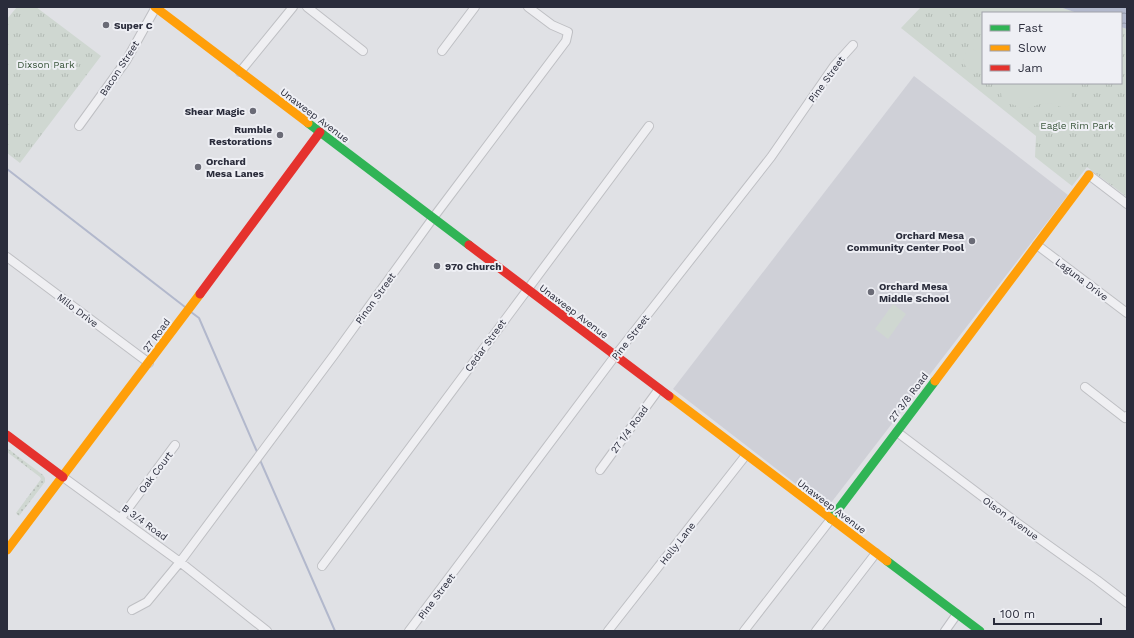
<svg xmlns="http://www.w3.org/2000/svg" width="1134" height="638" font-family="'Work Sans',sans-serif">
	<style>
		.built { fill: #cfd0d7 }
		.grass { fill: url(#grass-dots) }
		.park { fill: url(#park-tufts) }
		.garden { fill: #cfd7d1 }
		.water { fill: url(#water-waves) }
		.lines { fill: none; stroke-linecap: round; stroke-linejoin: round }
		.stream { stroke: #b2b8cc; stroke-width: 2 }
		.street-casing { stroke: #bebfc3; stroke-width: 10 }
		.street { stroke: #efeff2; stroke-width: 8 }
		.fast { stroke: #30b455; stroke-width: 9 }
		.slow { stroke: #ff9f0a; stroke-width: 9 }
		.jam { stroke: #e5322d; stroke-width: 9 }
		.poi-dot { fill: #6a6b76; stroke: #eeeff4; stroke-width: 1.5 }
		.labels { text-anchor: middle; stroke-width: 4; stroke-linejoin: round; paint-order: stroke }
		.poi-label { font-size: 10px; font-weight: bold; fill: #2a2c3b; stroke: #eeeff4; text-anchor: start }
		.park-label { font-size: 10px; fill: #39553a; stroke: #eeeff4 }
		.street-label { font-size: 10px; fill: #2a2c3b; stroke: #eeeff4 }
	</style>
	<defs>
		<pattern id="grass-dots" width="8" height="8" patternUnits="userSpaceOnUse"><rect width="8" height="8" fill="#cfd7d1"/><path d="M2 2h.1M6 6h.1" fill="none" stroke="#b2b9b4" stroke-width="1.8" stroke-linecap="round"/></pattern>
		<pattern id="park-tufts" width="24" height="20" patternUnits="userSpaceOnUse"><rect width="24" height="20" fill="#cfd7d1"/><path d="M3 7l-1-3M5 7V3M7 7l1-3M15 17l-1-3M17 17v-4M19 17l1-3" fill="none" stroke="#b2b9b4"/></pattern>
		<pattern id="water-waves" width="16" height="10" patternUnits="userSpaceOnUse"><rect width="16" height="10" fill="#b2b8cc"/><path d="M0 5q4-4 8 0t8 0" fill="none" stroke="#9196a7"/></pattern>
	</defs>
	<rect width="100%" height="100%" fill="#e0e1e5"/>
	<path class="built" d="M914,76L1068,195L827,508L673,389Z"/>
	<path class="grass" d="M7,448L43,475L45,478V482L19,516L16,513L41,479L40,477L7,452Z"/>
	<path class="park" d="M17,7H36L101,56L20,163L7,153V19Z
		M921,7H1060L1078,13H983V83H1121V27L1127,29V197L1087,167L1072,186L1035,157L1036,136L901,28Z"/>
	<path class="garden" d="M972,49L983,54V75L967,68L963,62L966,51Z
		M995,83H1064C1072,90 1073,94 1071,104C1061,111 1058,104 1047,103C1041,103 1037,105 1032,107C1020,110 1011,104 1002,98L1000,88Z
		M893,304L906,314L888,339L875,329Z"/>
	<path class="water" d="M1060,7H1127V29L1121,27V13H1077Z"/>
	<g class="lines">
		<path class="stream" d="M7,169L185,307
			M191,312L199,318L258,454
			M260,460L335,631"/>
		<defs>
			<path id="street" d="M307,7L363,51
				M442,51L475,7
				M240,72L293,7
				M79,126L126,61L156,7
				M1089,175L1127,204
				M1037,245L1127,313
				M7,257L149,363
				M1085,387L1125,418L1127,416
				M897,432L1016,522L1097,580L1127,603
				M600,470L659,389
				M63,477L180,562L267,631
				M121,518L175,445
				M322,566L649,126
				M132,610L147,602L180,562L334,355L433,218L566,41L568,32L552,25L528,7
				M409,631L615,356L771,157L834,66L853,45
				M608,631L746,455
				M744,631L831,519
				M816,631L876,553
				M945,631L957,614"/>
		</defs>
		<use href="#street" class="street-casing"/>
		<use href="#street" class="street"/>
		<path class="fast" d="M308,123L469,245
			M831,519L935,381
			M887,561L980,631"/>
		<path class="slow" d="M155,7L308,123
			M935,381L1089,175
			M669,396L887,561
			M7,550L200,294"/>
		<path class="jam" d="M469,245L669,396
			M200,294L320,132
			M7,435L63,477"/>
	</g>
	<g class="poi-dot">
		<circle cx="106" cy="25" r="4"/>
		<circle cx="253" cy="111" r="4"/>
		<circle cx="280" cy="135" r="4"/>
		<circle cx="198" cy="167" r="4"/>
		<circle cx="972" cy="241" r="4"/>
		<circle cx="437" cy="266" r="4"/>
		<circle cx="871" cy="292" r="4"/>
	</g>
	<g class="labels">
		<g class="poi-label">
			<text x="114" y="29">Super C</text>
			<text x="245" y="115" text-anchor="end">Shear Magic</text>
			<text x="272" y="133" text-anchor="end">Rumble<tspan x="272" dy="12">Restorations</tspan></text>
			<text x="206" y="165">Orchard<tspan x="206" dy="12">Mesa Lanes</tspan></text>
			<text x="964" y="239" text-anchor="end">Orchard Mesa<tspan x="964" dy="12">Community Center Pool</tspan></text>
			<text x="445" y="270">970 Church</text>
			<text x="879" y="290">Orchard Mesa<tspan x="879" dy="12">Middle School</tspan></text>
		</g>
		<g class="park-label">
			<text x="46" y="68">Dixson Park</text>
			<text x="1077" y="129">Eagle Rim Park</text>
		</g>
		<g class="street-label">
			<text transform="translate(119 68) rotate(-57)" y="4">Bacon Street</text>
			<text transform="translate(826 79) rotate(-54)" y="4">Pine Street</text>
			<text transform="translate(315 115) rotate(37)" y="4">Unaweep Avenue</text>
			<text transform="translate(1082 279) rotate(37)" y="4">Laguna Drive</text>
			<text transform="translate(375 298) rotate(-54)" y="4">Pinon Street</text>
			<text transform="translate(78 310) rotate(37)" y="4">Milo Drive</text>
			<text transform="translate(574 311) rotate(37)" y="4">Unaweep Avenue</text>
			<text transform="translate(156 335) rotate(-54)" y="4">27 Road</text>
			<text transform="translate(630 337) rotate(-52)" y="4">Pine Street</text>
			<text transform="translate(485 345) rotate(-54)" y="4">Cedar Street</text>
			<text transform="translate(908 397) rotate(-53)" y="4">27 3/8 Road</text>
			<text transform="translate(629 429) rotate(-54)" y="4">27 1/4 Road</text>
			<text transform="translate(155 472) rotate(-53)" y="4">Oak Court</text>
			<text transform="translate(832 506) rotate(37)" y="4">Unaweep Avenue</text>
			<text transform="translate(1011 518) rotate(36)" y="4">Olson Avenue</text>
			<text transform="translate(145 522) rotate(36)" y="4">B 3/4 Road</text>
			<text transform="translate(677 543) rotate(-52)" y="4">Holly Lane</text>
			<text transform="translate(436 596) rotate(-53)" y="4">Pine Street</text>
		</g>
	</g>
	<rect width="1134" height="638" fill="none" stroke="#2a2c3b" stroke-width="16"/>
	<rect x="982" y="12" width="140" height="72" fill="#eeeff4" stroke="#a0a1aa"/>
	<rect x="990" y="25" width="20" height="6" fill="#30b455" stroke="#a0a1aa"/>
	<text x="1018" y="32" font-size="12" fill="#2a2c3b">Fast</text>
	<rect x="990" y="45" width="20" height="6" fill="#ff9f0a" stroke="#a0a1aa"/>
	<text x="1018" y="52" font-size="12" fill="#2a2c3b">Slow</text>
	<rect x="990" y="65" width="20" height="6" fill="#e5322d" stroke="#a0a1aa"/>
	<text x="1018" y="72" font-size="12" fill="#2a2c3b">Jam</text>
	<path d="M994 618v6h107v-6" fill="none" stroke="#2a2c3b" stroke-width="2"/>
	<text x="1000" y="618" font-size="12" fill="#2a2c3b" stroke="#eeeff4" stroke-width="3" paint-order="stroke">100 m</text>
</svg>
